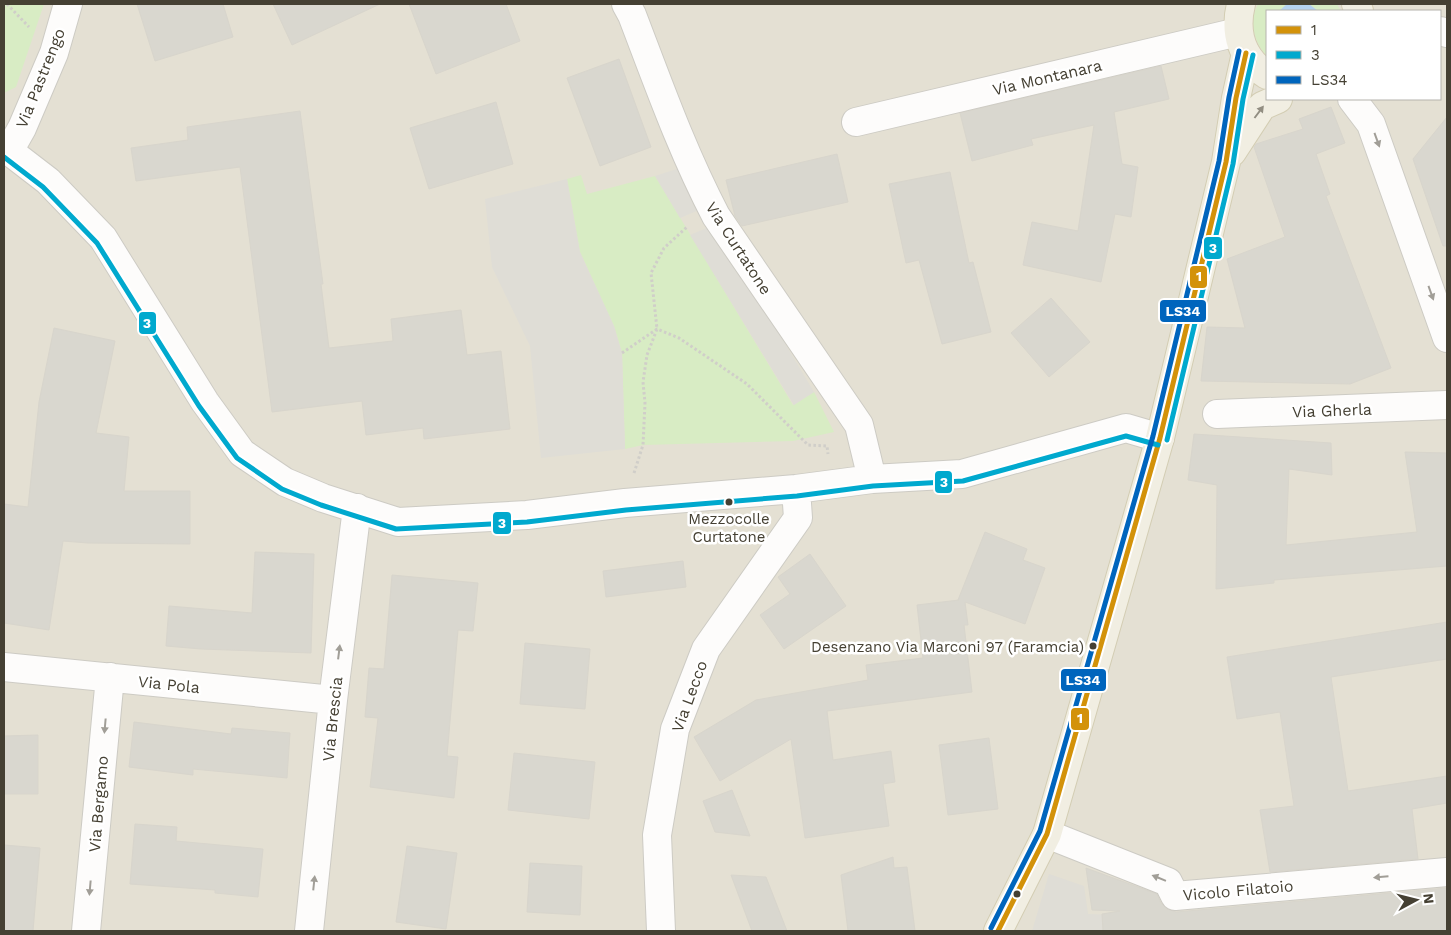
<svg xmlns="http://www.w3.org/2000/svg" width="1451" height="935" font-family="'Work Sans',sans-serif">
	<style>
		.residential { fill: #e4e0d3; fill-rule: evenodd }
		.green { fill: #d8ecc4 }
		.parking { fill: #dfddd6 }
		.water { fill: #b4d1f0 }
		.building { fill: #d9d7cf; stroke: #d8d5cc }
		.lines { fill: none; stroke-linecap: round; stroke-linejoin: round }
		.minor-casing { stroke: #cdcbc4; stroke-width: 30 }
		.major-casing { stroke: #d3cdb3; stroke-width: 30 }
		.path { stroke: #d0cec9; stroke-width: 3; stroke-dasharray: 2.5 2.5; stroke-linecap: butt }
		.minor { stroke: #fdfcfb; stroke-width: 28 }
		.major { stroke: #f1eee2; stroke-width: 28 }
		.bus-1-casing { stroke: #fff; stroke-width: 9 }
		.bus-2-casing { stroke: #fff; stroke-width: 9 }
		.bus-3-casing { stroke: #fff; stroke-width: 9 }
		.bus-1 { stroke: #d3920a; stroke-width: 5 }
		.bus-2 { stroke: #00a9ce; stroke-width: 5 }
		.bus-3 { stroke: #0065bd; stroke-width: 5 }
		.oneway { fill: #928e82 }
		.oneway2 { fill: #a19e97 }
		.bus-dot { fill: #454033; stroke: #fff; stroke-width: 2 }
		.labels { text-anchor: middle; stroke-width: 5; stroke-linejoin: round; paint-order: stroke }
		.bus-label { font-size: 15px; fill: #454033; stroke: #fff }
		.street-label { font-size: 16px; fill: #454033; stroke: #fff }
		.line-badge { stroke: #fff; stroke-width: 2 }
		.badge-label { font-size: 14px; text-anchor: middle; font-weight: bold; fill: #fff }
	</style>
	<rect width="100%" height="100%" fill="#f0eee6"/>
	<path class="residential" d="M4,4H1447V931H4ZM1267,11H1440V99H1267Z"/>
	<path class="green" d="M4,4H44L16,87L4,93Z
		M1258,4H1287L1279,11H1267V57C1254,42 1248,22 1258,4Z
		M1309,4H1337L1341,11H1318Z
		M581,175L587,194L655,176L793,405L814,392L834,432L793,441L643,445L625,449L622,353L614,326L580,252L567,179Z"/>
	<path class="parking" d="M683,167L706,207L680,218L655,176Z
		M567,179L580,252L614,326L622,353L625,449L541,458L530,346L492,267L485,199Z
		M714,225L814,392L794,405L690,235Z
		M1049,874L1084,886L1088,914L1116,915L1119,931H1032Z"/>
	<path class="water" d="M1287,4H1309L1318,11H1279Z"/>
	<path class="building" d="M137,4H223L233,37L155,61Z
		M273,4H380L292,45Z
		M409,4H506L520,41L436,74Z
		M619,59L651,147L600,166L567,78Z
		M1161,66L1169,99L1114,112L1122,164L1138,167L1131,217L1115,214L1101,282L1023,265L1032,222L1078,231L1094,125L1031,139L1033,145L972,161L960,113Z
		M496,102L513,164L429,189L410,128Z
		M1331,107L1345,143L1316,154L1330,194L1326,196L1391,368L1350,384L1201,381L1207,327L1245,328L1227,259L1285,237L1254,147L1256,144L1303,129L1299,119Z
		M300,111L323,284H321L329,348L393,341L391,319L461,310L467,355L501,351L510,429L424,439L423,428L366,435L362,401L272,412L240,167L136,181L131,148L188,140L187,127Z
		M1447,117V246H1443L1413,159Z
		M837,154L848,202L742,226L735,216L726,180Z
		M950,172L969,263L973,262L991,332L942,344L919,260L906,263L889,184Z
		M1051,298L1090,342L1049,377L1011,333Z
		M54,328L115,341L96,433L129,437L124,491H190V544L88,543L63,541L49,630L4,623V504L28,507L39,402Z
		M1194,434L1331,443L1332,475L1289,469L1286,545L1417,532L1405,452L1447,453V566L1274,580V583L1216,589L1217,485L1188,480Z
		M985,532L1027,549L1023,560L1045,568L1025,624L965,602L968,625H964L972,692L827,711L833,760L891,751L895,782L883,784L889,826L805,838L791,739L720,781L694,737L756,700L868,680L866,665L923,658L917,605L959,600H958Z
		M255,552L314,554L311,653L201,649L166,646L169,606L252,613Z
		M810,554L846,606L784,649L760,615L790,594L778,577Z
		M683,561L686,587L606,597L603,571Z
		M392,575L478,583L473,631L458,630L447,756L458,757L454,798L370,787L378,718L365,717L369,668L384,669Z
		M1447,622V659L1331,677L1348,791L1447,776V803L1412,809L1418,859L1270,872L1260,810L1294,806L1280,712L1237,719L1227,657Z
		M525,643L590,649L585,709L520,704Z
		M134,722L231,734L232,728L290,733L287,778L193,769V775L129,767Z
		M38,735V794H4V736Z
		M989,738L998,809L948,815L939,745Z
		M514,753L595,762L589,819L508,810Z
		M732,790L750,836L715,832L703,801Z
		M135,824L177,827L176,841L263,849L258,897L215,893V890L130,884Z
		M4,845L40,848L33,931H4Z
		M407,846L457,853L446,929L396,922Z
		M893,857L894,868L907,867L915,931H848L841,875Z
		M530,863L582,866L580,915L527,912Z
		M1086,868L1157,894L1161,903L1167,909L1176,912L1447,888V931H1103L1102,914L1120,911L1092,910Z
		M731,875L766,877L787,931H752Z"/>
	<g class="lines">
		<defs>
			<path id="minor" d="M626,4L632,15C658,83 682,151 716,216L859,425L872,479
				M1440,31L1447,33
				M1352,99L1371,124L1447,338
				M856,122L1238,32
				M4,149L9,151L48,181L103,238L205,402L242,453L285,482L323,498L398,522L527,515L625,503L796,489L872,479L962,474L1126,428L1160,438
				M9,151L22,128L54,53L68,4
				M1217,414L1447,405
				M4,667L333,700
				M1047,834L1168,882L1175,896L1447,872
				M86,931L110,677
				M309,931L333,700L357,508
				M661,931L657,835L675,729L706,649L798,518L796,489"/>
			<path id="major" d="M1241,4C1234,33 1241,58 1267,75
				M1356,4L1359,11
				M1232,152L1262,106L1278,99
				M998,931L1047,834L1160,438L1226,162L1236,98L1246,53"/>
		</defs>
		<use href="#minor" class="minor-casing"/>
		<use href="#major" class="major-casing"/>
		<path class="path" d="M7,4L29,27
			M622,353L657,329L679,338L747,384L808,445L827,446L828,454
			M634,473L643,445L645,403L643,382L647,355L657,329L651,273L664,248L687,227"/>
		<use href="#minor" class="minor"/>
		<use href="#major" class="major"/>
		<defs>
			<path id="bus-1" d="M998,931L1047,834L1160,438L1226,162L1236,98L1246,53"/>
			<path id="bus-2" d="M4,157L43,187L97,243L199,406L237,458L282,489L321,505L396,529L527,522L626,510L797,496L873,486L963,481L1126,436L1158,445
				M1167,440L1233,164L1243,99L1253,55"/>
			<path id="bus-3" d="M991,928L1040,831L1153,436L1219,161L1229,97L1239,51"/>
		</defs>
		<use href="#bus-1" class="bus-1-casing"/>
		<use href="#bus-2" class="bus-2-casing"/>
		<use href="#bus-3" class="bus-3-casing"/>
		<use href="#bus-1" class="bus-1"/>
		<use href="#bus-2" class="bus-2"/>
		<use href="#bus-3" class="bus-3"/>
	</g>
	<defs><path id="oneway-solid" d="M-6-.8H1V-3.2L6.5 0L1 3.2V.8H-6Z" transform="scale(1.25)"/></defs>
	<use class="oneway" href="#oneway-solid" transform="translate(1259 112) rotate(-53)"/>
	<g class="oneway2">
		<use href="#oneway-solid" transform="translate(1377 140) rotate(70)"/>
		<use href="#oneway-solid" transform="translate(1431 293) rotate(70)"/>
		<use href="#oneway-solid" transform="translate(339 652) rotate(-83)"/>
		<use href="#oneway-solid" transform="translate(105 726) rotate(95)"/>
		<use href="#oneway-solid" transform="translate(1381 877) rotate(175)"/>
		<use href="#oneway-solid" transform="translate(1159 878) rotate(-158)"/>
		<use href="#oneway-solid" transform="translate(314 883) rotate(-84)"/>
		<use href="#oneway-solid" transform="translate(90 888) rotate(95)"/>
	</g>
	<g class="bus-dot">
		<circle cx="729" cy="502" r="4.5"/>
		<circle cx="1093" cy="646" r="4.5"/>
		<circle cx="1017" cy="894" r="4.5"/>
	</g>
	<g class="labels">
		<g class="bus-label">
			<text x="729" y="524">Mezzocolle<tspan x="729" dy="18">Curtatone</tspan></text>
			<text x="1084" y="652" text-anchor="end">Desenzano Via Marconi 97 (Faramcia)</text>
		</g>
		<g class="street-label">
			<text transform="translate(1047 77) rotate(-13)" y="6">Via Montanara</text>
			<text transform="translate(40 78) rotate(-68)" y="6">Via Pastrengo</text>
			<text transform="translate(739 248) rotate(57)" y="6">Via Curtatone</text>
			<text transform="translate(1332 410) rotate(-2)" y="6">Via Gherla</text>
			<text transform="translate(169 684) rotate(6)" y="6">Via Pola</text>
			<text transform="translate(689 696) rotate(-70)" y="6">Via Lecco</text>
			<text transform="translate(332 719) rotate(-84)" y="6">Via Brescia</text>
			<text transform="translate(98 804) rotate(-85)" y="6">Via Bergamo</text>
			<text transform="translate(1238 890) rotate(-5)" y="6">Vicolo Filatoio</text>
		</g>
	</g>
	<g class="line-badge">
		<rect x="1203" y="236" width="20" height="24" rx="5" fill="#00a9ce"/>
		<rect x="1189" y="265" width="19" height="24" rx="5" fill="#d3920a"/>
		<rect x="1159" y="299" width="48" height="24" rx="5" fill="#0065bd"/>
		<rect x="138" y="311" width="19" height="24" rx="5" fill="#00a9ce"/>
		<rect x="934" y="470" width="19" height="24" rx="5" fill="#00a9ce"/>
		<rect x="492" y="511" width="20" height="24" rx="5" fill="#00a9ce"/>
		<rect x="1060" y="668" width="47" height="24" rx="5" fill="#0065bd"/>
		<rect x="1070" y="707" width="20" height="24" rx="5" fill="#d3920a"/>
	</g>
	<g class="badge-label">
		<text x="1213" y="253">3</text>
		<text x="1199" y="281">1</text>
		<text x="1183" y="316">LS34</text>
		<text x="147" y="328">3</text>
		<text x="944" y="487">3</text>
		<text x="502" y="528">3</text>
		<text x="1083" y="685">LS34</text>
		<text x="1080" y="723">1</text>
	</g>
	<rect width="1451" height="935" fill="none" stroke="#454033" stroke-width="10"/>
	<rect x="1266" y="10" width="175" height="90" fill="#ffffff" stroke="#b5b3ad"/>
	<rect x="1276" y="26" width="25" height="8" fill="#d3920a" stroke="#b5b3ad"/>
	<text x="1311" y="35" font-size="15" fill="#454033">1</text>
	<rect x="1276" y="51" width="25" height="8" fill="#00a9ce" stroke="#b5b3ad"/>
	<text x="1311" y="60" font-size="15" fill="#454033">3</text>
	<rect x="1276" y="76" width="25" height="8" fill="#0065bd" stroke="#b5b3ad"/>
	<text x="1311" y="85" font-size="15" fill="#454033">LS34</text>
	<g transform="translate(1416 900) rotate(83)" stroke="#ffffff" stroke-width="4" paint-order="stroke">
	<path d="M0-4L9 19L0 12L-9 19Z" fill="#454033"/>
	<text y="-8" font-size="14" font-weight="bold" text-anchor="middle" fill="#454033">N</text>
	</g>
</svg>
